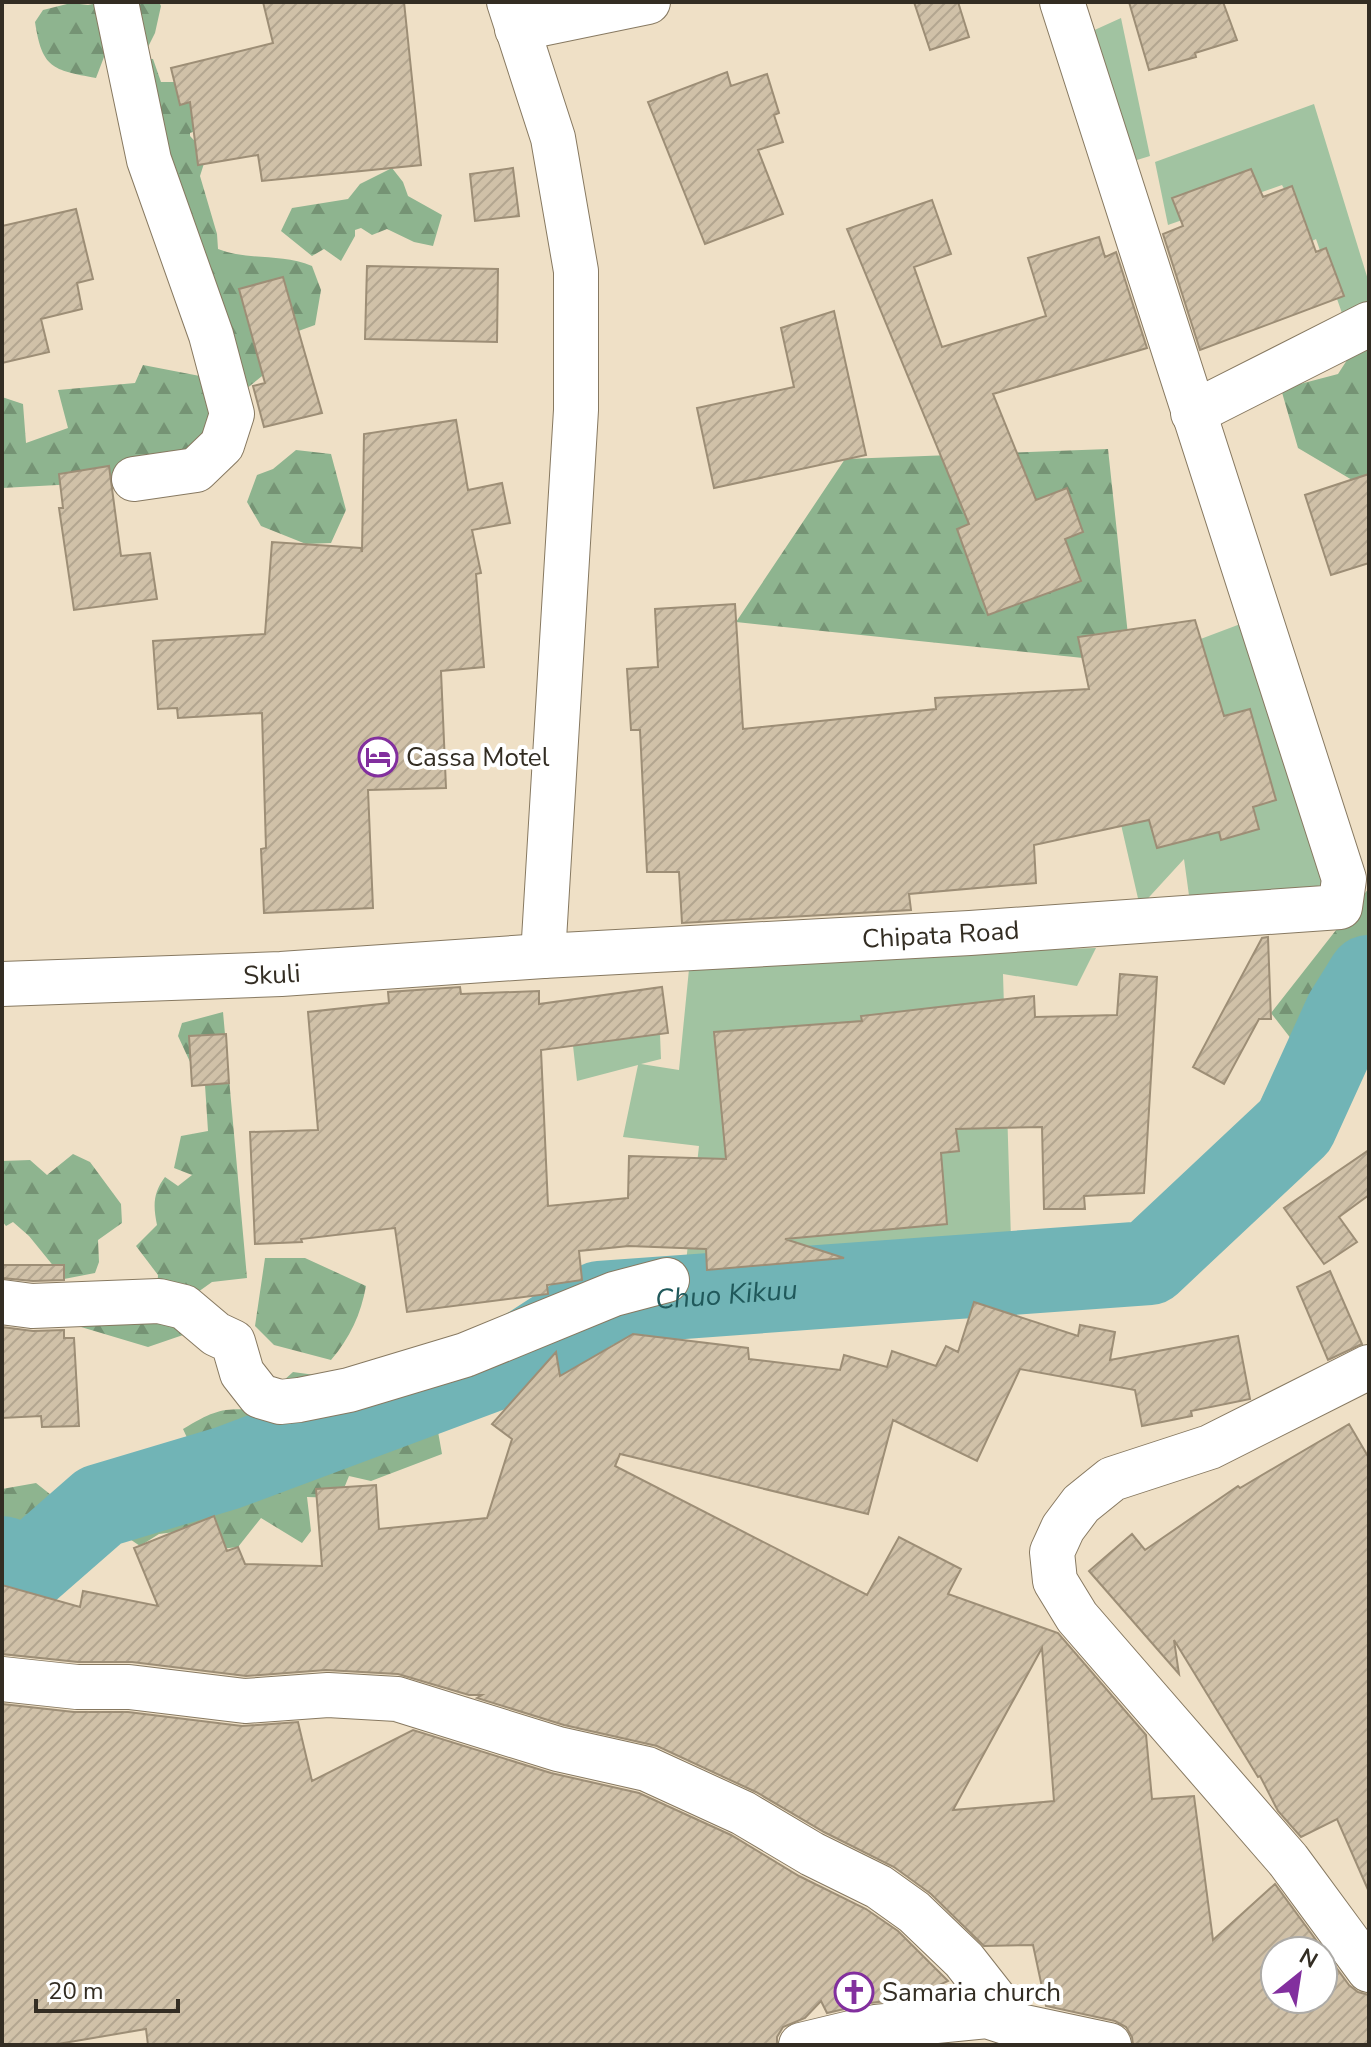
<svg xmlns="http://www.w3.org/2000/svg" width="1371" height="2047" font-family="'Nunito Sans',sans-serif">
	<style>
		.grass { fill: #a1c3a1 }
		.forest { fill: url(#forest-firs) }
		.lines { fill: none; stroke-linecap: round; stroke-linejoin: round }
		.river { stroke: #71b4b6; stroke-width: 84 }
		.building { fill: url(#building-hatch); stroke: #9d8e76; stroke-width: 2; fill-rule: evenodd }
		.minor-casing { stroke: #877961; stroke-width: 46 }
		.minor { stroke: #fff; stroke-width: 44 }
		.labels { text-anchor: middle; stroke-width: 8; stroke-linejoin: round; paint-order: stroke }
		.poi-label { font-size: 26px; fill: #332d23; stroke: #fff; text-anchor: start }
		.street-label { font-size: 26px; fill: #332d23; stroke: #fff }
		.water-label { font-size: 28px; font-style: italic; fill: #20595b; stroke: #fff }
	</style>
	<defs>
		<pattern id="forest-firs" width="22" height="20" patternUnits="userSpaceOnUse" patternTransform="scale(2)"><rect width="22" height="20" fill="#8eb48f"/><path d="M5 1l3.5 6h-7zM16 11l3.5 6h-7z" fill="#759374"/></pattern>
		<pattern id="building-hatch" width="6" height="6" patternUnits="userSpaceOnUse" patternTransform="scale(2)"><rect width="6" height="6" fill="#d0c1a8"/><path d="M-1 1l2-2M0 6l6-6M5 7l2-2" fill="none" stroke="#b3a690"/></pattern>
	</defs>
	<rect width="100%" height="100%" fill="#efe0c6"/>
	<path class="grass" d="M1121,18L1150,156L1114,167L1088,33Z
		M1314,104L1369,283V330L1343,316L1316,239L1312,241L1282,185L1168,225L1155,162Z
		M1243,623L1329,895L1191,910L1184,859L1140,907L1093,703L1137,663Z
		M1096,948L1077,986L1003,974L1012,1273L683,1289L699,1146L623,1137L638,1065L577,1081L571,1028L659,1009L661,1059L641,1064L679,1070L691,949L741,959Z"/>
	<path class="forest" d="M103,2H159L161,6L155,33L144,55L118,43L104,57L96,78C52,70 42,68 35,22L43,10L71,3L88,5Z
		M132,58L153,59L161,82H188L198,130L190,133V136L207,154L200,176L217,234L218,249C249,261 281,253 312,266L321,290L315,325L279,338L272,368L246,389L196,264L201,238L181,227Z
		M392,168L403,182L408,196L442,215L433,246L414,242L387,229L372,235L361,228L355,230V236L341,261L324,249L312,256L281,231L292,208L348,199L360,184Z
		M1369,326V490L1298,448L1281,389L1338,374Z
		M143,365L205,377L226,432L209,456L76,484L2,488V397L23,404L26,443L68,428L58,390L135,383Z
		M1108,449L1131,663L736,622L845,459Z
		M296,450L331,454L346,510L331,543L306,544L261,526L247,502L257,475L273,469Z
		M1369,888V1059L1361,1073L1325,1083L1292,1160L1216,1187L1292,1040L1271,1013Z
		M223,1012L247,1278L212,1282L191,1297L183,1335L148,1347L71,1324L157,1293L158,1275L136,1246L157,1225C153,1205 153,1193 165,1177L178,1186L192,1175L174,1168L181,1136L208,1131L205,1085L191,1064L178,1036L182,1023Z
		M73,1154L90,1162L121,1204L122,1223L98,1240L99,1262L95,1273L64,1279L29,1236L13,1222L6,1226L2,1221V1161L30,1160L47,1175Z
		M265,1258H305L366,1286C361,1314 350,1338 331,1360L274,1345L255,1326Z
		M457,1351L466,1382L440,1402L437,1426L442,1454L371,1481L349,1476L340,1498L307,1497L311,1531L302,1543L261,1518L238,1547L211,1550L183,1531L159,1534L140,1546L121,1533L129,1517L184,1506L190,1495C163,1499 135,1495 110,1508C100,1513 99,1526 88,1529L90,1505L135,1467L167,1474L185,1463L190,1444L183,1429C218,1408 223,1408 263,1410L282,1382L293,1372L337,1378Z
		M36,1483L75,1514L86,1539C60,1560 37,1581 2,1574V1489Z"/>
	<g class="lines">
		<path class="river" id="s1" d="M2,1558L29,1568L100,1506L227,1468L506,1364L600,1303L1149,1263L1295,1126L1346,1014L1369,977"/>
	</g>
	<path class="building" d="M263,2H404L421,165L262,181L258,155L198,165L190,102L180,105L171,68L273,43Z
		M914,2H958L969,37L930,50Z
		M1129,2H1223L1237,40L1195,53L1196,57L1149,70Z
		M727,72L731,86L767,74L779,113L774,115L783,142L758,150L783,214L705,244L648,102Z
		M513,168L519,216L475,221L470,174Z
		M1251,169L1263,197L1292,186L1316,252L1326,248L1344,296L1200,350L1163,234L1183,226L1172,198Z
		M932,200L951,254L914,267L942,347L1046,316L1028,258L1099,237L1105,257L1116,252L1147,348L993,394L1036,500L1067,488L1083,532L1065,539L1081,581L988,615L957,529L969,524L847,229Z
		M76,209L93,279L77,283L82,309L41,319L49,352L2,363V226Z
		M367,266L498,269L497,342L365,339Z
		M283,277L322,413L264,427L253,386L265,383L239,289Z
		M834,311L866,455L714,488L697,408L794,387L781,328Z
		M456,420L468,490L502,483L510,523L472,530L481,573L476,574L484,667L441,671L446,788L368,790L373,908L264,913L261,849L266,848L262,713L178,718L177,708L158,709L153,641L265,634L272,542L361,548L362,552L364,434Z
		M109,466L121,556L150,553L157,599L74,610L59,508H63L59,474Z
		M1369,474V563L1331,575L1305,495Z
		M735,604L743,729L936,709L935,698L1089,689L1078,637L1195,620L1224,716L1250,709L1276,800L1253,807L1259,829L1221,840L1219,832L1157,848L1149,820L1034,845L1036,883L909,894L911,910L682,923L679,872H647L640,730H631L627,669L658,667L655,609Z
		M1268,937L1271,1019H1259L1224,1084L1193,1067L1262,938Z
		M1120,974L1157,977L1144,1193L1084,1196L1085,1209H1044L1042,1127L956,1129L959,1151L941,1153L947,1224L785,1239L844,1258L707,1270L706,1249L629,1246L579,1251L582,1280L547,1285L548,1294L407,1312L395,1228L301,1239L302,1242L255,1244L250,1132L318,1130L308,1012L389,1003L388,992L460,987L461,994L539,991V1004L662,987L668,1033L541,1050L548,1206L628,1198L629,1156L726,1159L714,1032L862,1021L861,1016L1034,996L1035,1017L1117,1015Z
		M226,1034L229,1083L192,1086L189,1036Z
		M1369,1150V1195L1339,1217L1357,1242L1324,1264L1284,1208Z
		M2,1265H64V1280L33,1281L2,1278Z
		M1330,1271L1362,1344L1328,1360L1297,1287Z
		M974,1302L1078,1336L1080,1325L1115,1332L1110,1360L1238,1336L1250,1399L1191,1411L1192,1416L1142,1426L1135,1390L1020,1369L977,1461L893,1420L868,1514L620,1454L615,1466L867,1595L899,1537L961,1569L948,1594L1058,1633L1146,1735L1152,1799L1194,1796L1213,1940L1275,1884L1349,1985L1358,1992L1369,1995V2045H1133L1132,2037L1126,2027L1115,2021L1046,2006L1033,1945L984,1946L931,1894L894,1867L824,1832L756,1792L657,1746L564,1725L477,1698L482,1695H469L398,1674L326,1670L246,1676L132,1662H78L2,1654V1585L80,1607L83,1591L158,1606L134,1548L214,1516L227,1551L238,1547L245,1564L322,1566L316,1489L376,1485L379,1529L487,1518L512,1439L492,1424L556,1352L560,1376L633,1334L748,1348L749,1359L840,1370L844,1355L887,1367L892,1351L936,1366L946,1346L958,1352ZM1042,1648L1054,1801L953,1810ZM1275,1951H1323V1999H1275Z
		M2,1327L33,1331L64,1330V1338H74L79,1426L42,1427L41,1416L2,1418Z
		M1349,1424L1369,1458V1892L1337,1819L1301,1837L1278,1811L1260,1776L1258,1777L1174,1640L1179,1674L1089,1571L1132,1534L1145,1550L1238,1486L1240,1488Z
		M2,1704L74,1712H128L242,1726L298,1722L312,1781L413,1730L551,1773L639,1793L731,1835L799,1876L866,1909L898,1931L948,1981L912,1998L870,2003L827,2013L821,2001L805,2018L783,2027L777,2037V2045H148L146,2029L52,2045H6L2,2043Z"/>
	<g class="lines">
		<defs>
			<g id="minor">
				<path d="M116,2L149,160L211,335L232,414L222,445L196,470L134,479"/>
				<path d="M509,2L553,138L576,271V410L543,956"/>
				<path d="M517,29L648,2"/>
				<path d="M1193,413L1369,324"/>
				<path id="s2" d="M2,984L281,974L543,956L970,933L1340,907L1344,879L1062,2"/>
				<path d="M2,1302L32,1306L159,1301L184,1307L216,1334L233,1342L242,1373L260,1396L280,1402L299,1400L349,1390L465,1355L614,1294L667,1280"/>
				<path d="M1369,1367L1210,1447L1112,1479L1081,1504L1063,1528L1052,1552L1055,1581L1077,1617L1288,1860L1369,1970"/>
				<path d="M2,1679L77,1687H129L245,1701L328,1695L397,1699L558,1749L647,1769L743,1813L812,1854L879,1887L914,1912L964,1960L1015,2025"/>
				<path d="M801,2045L876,2027L987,2016L1015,2025L1109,2045"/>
			</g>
		</defs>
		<use href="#minor" class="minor-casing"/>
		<use href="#minor" class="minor"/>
	</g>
	<defs>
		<symbol id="hotel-ring" viewBox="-11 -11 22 22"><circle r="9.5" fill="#fff" stroke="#822f9e" stroke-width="1.5"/><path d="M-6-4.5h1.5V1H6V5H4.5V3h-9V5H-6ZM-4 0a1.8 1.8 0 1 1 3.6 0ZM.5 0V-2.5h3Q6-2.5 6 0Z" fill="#822f9e"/></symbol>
		<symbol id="church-ring" viewBox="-11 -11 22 22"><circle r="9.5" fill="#fff" stroke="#822f9e" stroke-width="1.5"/><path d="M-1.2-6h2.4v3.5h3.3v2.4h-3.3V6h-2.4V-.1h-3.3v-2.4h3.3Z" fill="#822f9e"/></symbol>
	</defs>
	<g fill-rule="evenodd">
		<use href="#hotel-ring" x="356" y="735" width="44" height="44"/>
		<use href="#church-ring" x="832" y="1970" width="44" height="44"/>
	</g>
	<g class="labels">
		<g class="poi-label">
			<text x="406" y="766">Cassa Motel</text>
			<text x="882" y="2001">Samaria church</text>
		</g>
		<g class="street-label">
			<text dy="9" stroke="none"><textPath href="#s2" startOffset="940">Chipata Road</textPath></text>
			<text dy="9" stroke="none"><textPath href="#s2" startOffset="270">Skuli</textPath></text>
		</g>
		<g class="water-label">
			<text dy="10" stroke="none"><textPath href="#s1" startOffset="792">Chuo Kikuu</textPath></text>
		</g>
	</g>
	<rect width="1371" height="2047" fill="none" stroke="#332d23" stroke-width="8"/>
	<g transform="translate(1299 1975) rotate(30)"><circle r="38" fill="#ffffff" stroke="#adaba7" stroke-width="2"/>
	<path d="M0-6L14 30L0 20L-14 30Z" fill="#822f9e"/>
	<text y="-12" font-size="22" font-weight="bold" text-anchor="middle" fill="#332d23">N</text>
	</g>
	<path d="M36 1999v12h142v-12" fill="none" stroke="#332d23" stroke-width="4"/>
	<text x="48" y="1999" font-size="24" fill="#332d23" stroke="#ffffff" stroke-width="6" paint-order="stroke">20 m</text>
</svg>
